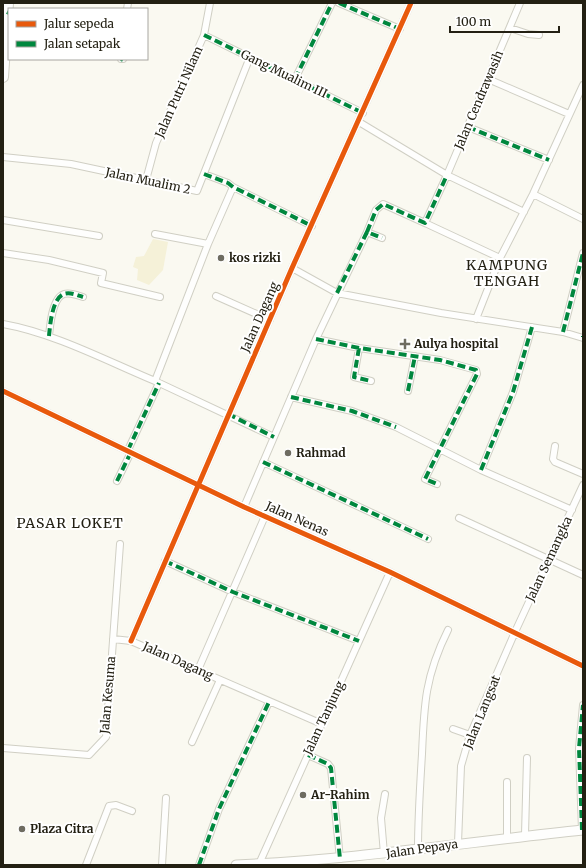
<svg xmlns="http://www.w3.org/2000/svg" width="586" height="868" font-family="Merriweather,serif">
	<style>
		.green { fill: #f5f1d8 }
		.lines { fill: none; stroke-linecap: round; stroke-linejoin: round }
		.street-casing { stroke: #d0cfc4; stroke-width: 8 }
		.secondary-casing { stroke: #d0cfc4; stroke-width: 11 }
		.primary-casing { stroke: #d0cfc4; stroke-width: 12 }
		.street { stroke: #fefefd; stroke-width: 6 }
		.secondary { stroke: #fefefd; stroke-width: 9 }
		.primary { stroke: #fefefd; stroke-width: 10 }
		.quiet { stroke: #00873e; stroke-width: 4; stroke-dasharray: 8 4; stroke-linecap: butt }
		.cycleway-casing { stroke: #fff; stroke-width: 8 }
		.cycleway { stroke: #e8590c; stroke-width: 5 }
		.poi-dot { fill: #6e6c61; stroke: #fff; stroke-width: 1.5 }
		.labels { text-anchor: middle; stroke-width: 4; stroke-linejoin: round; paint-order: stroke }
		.street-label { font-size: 12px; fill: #232013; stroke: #fff }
		.poi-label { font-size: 12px; font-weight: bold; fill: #232013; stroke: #fff; text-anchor: start }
		.quarter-label { font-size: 14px; letter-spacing: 1px; fill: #232013; stroke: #fff }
	</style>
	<rect width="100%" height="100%" fill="#faf9f1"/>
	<path class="green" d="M153,239L168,242L163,270L149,285L137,280L138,269L133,267L136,257L144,256Z"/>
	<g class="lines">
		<defs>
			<path id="street" d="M339,3L400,29
				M127,9L128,3
				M510,28L528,34L539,35
				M204,35L363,113
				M121,59H123
				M295,79L332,3
				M488,79L569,114
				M359,122L447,175L524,212
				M468,127L549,160
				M3,157L71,164L197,191L250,57
				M204,174L228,183L233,187L312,226
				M146,180L156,143L204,35L210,3
				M233,187L208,244L155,381L274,437
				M533,194L583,219
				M3,220L99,236
				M425,223L500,258
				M367,232L376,210L383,204L425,223L447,175L520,3
				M155,234L208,244
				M3,253L49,260L103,273L101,283L160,297
				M292,268L337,293L441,313L563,332L583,338
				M216,296L270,320
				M476,319L500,258L533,194L583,85
				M3,324C54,333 107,361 155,381
				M563,332L583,253
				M49,336C50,326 52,298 64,294C70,292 77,295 83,297
				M316,339L359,348L440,360L476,370L477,374L425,479L437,484
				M359,348L354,377L371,381
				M3,391L244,507L390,572L583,666
				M408,391L415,356
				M291,397L352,411L396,427L481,470L572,510
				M555,446L553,459L555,462L583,474
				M128,450L159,383
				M263,462L428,539
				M481,470L513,392L532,327
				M117,481L131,452
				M244,507L316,339L367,232L382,238
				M459,518L583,575
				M165,561L233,592L359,641
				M113,639L131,641L322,724
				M131,641L292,268L411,3
				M198,670L265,516
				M453,729L470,735
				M192,742L220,680
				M3,748L89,755L106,737L120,544
				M308,755L328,764L331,768L340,859
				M582,830L579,748L583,705
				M525,835L527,758
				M507,838V782
				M458,843L461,766L470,735L515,632L583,485
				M418,849C418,818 420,786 422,754C424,705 425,676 448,630
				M384,854L381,818L385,794
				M259,864L390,572
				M86,865L109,806L116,805L132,811
				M162,865L166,798
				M199,865L219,809L269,702"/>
			<path id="secondary" d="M236,865C352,860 467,842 583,830"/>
			<path id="primary" d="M3,77L8,3"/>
		</defs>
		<use href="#street" class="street-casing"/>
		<use href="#secondary" class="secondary-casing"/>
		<use href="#primary" class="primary-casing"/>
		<use href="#street" class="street"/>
		<use href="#secondary" class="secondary"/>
		<use href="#primary" class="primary"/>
		<path class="quiet" d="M339,3L400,29
			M7,12L9,13
			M204,35L363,113
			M121,59L123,60
			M295,79L332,3
			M468,127L549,160
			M204,174L228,183L233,187L312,226
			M367,232L376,210L383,204L425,223L447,175
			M337,293L367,232L382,238
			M563,332L583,253
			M49,336C50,326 52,298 64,294C70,292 77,295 83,297
			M583,337V336
			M316,339L359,348L440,360L476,370L477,374L425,479L437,484
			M359,348L354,377L371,381
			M408,391L415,356
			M291,397L352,411L396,427
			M228,414L274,437
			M128,450L159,383
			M263,462L428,539
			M481,470L513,392L532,327
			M117,481L131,452
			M165,561L233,592L359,641
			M308,755L328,764L331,768L340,859
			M582,830L579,748L583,705
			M199,865L219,809L269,702"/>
		<defs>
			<path id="cycleway" d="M3,391L244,507L390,572L583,666
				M131,641L292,268L411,3"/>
		</defs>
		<use href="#cycleway" class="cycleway-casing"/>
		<use href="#cycleway" class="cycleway"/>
	</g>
	<g class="poi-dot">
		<circle cx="221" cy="258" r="4"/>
		<path d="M403 338h4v4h4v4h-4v4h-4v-4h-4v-4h4z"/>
		<circle cx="288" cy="453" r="4"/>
		<circle cx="303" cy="795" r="4"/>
		<circle cx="22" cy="829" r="4"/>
	</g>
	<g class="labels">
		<g class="street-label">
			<text transform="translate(284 74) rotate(26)" y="4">Gang Mualim III</text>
			<text transform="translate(179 92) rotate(-66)" y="4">Jalan Putri Nilam</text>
			<text transform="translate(479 100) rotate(-67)" y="4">Jalan Cendrawasih</text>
			<text transform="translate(148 181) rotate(12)" y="4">Jalan Mualim 2</text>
			<text transform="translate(260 317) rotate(-66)" y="4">Jalan Dagang</text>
			<text transform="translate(297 519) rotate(24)" y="4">Jalan Nenas</text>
			<text transform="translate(549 559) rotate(-65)" y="4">Jalan Semangka</text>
			<text transform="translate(178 661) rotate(24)" y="4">Jalan Dagang</text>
			<text transform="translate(108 695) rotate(-85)" y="4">Jalan Kesuma</text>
			<text transform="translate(482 712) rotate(-68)" y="4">Jalan Langsat</text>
			<text transform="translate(324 718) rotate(-65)" y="4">Jalan Tanjung</text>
			<text transform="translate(422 849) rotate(-8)" y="4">Jalan Pepaya</text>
		</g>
		<g class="poi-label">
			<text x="229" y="262">kos rizki</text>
			<text x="414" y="348">Aulya hospital</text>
			<text x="296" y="457">Rahmad</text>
			<text x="311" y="799">Ar-Rahim</text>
			<text x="30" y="833">Plaza Citra</text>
		</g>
		<g class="quarter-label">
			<text x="507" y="270">KAMPUNG<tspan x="507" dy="16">TENGAH</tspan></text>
			<text x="70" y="528">PASAR LOKET</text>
		</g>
	</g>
	<rect width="586" height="868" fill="none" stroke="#232013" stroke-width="8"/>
	<rect x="8" y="8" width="140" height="52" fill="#ffffff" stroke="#a7a6a1"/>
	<rect x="16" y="21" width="20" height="6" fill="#e8590c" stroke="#a7a6a1"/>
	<text x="44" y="28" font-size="12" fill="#232013">Jalur sepeda</text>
	<rect x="16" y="41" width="20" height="6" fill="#00873e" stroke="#a7a6a1"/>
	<text x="44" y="48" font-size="12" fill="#232013">Jalan setapak</text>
	<path d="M450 26v6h109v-6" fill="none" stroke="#232013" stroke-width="2"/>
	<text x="456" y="26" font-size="12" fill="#232013" stroke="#ffffff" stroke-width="3" paint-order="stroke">100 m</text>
</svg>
